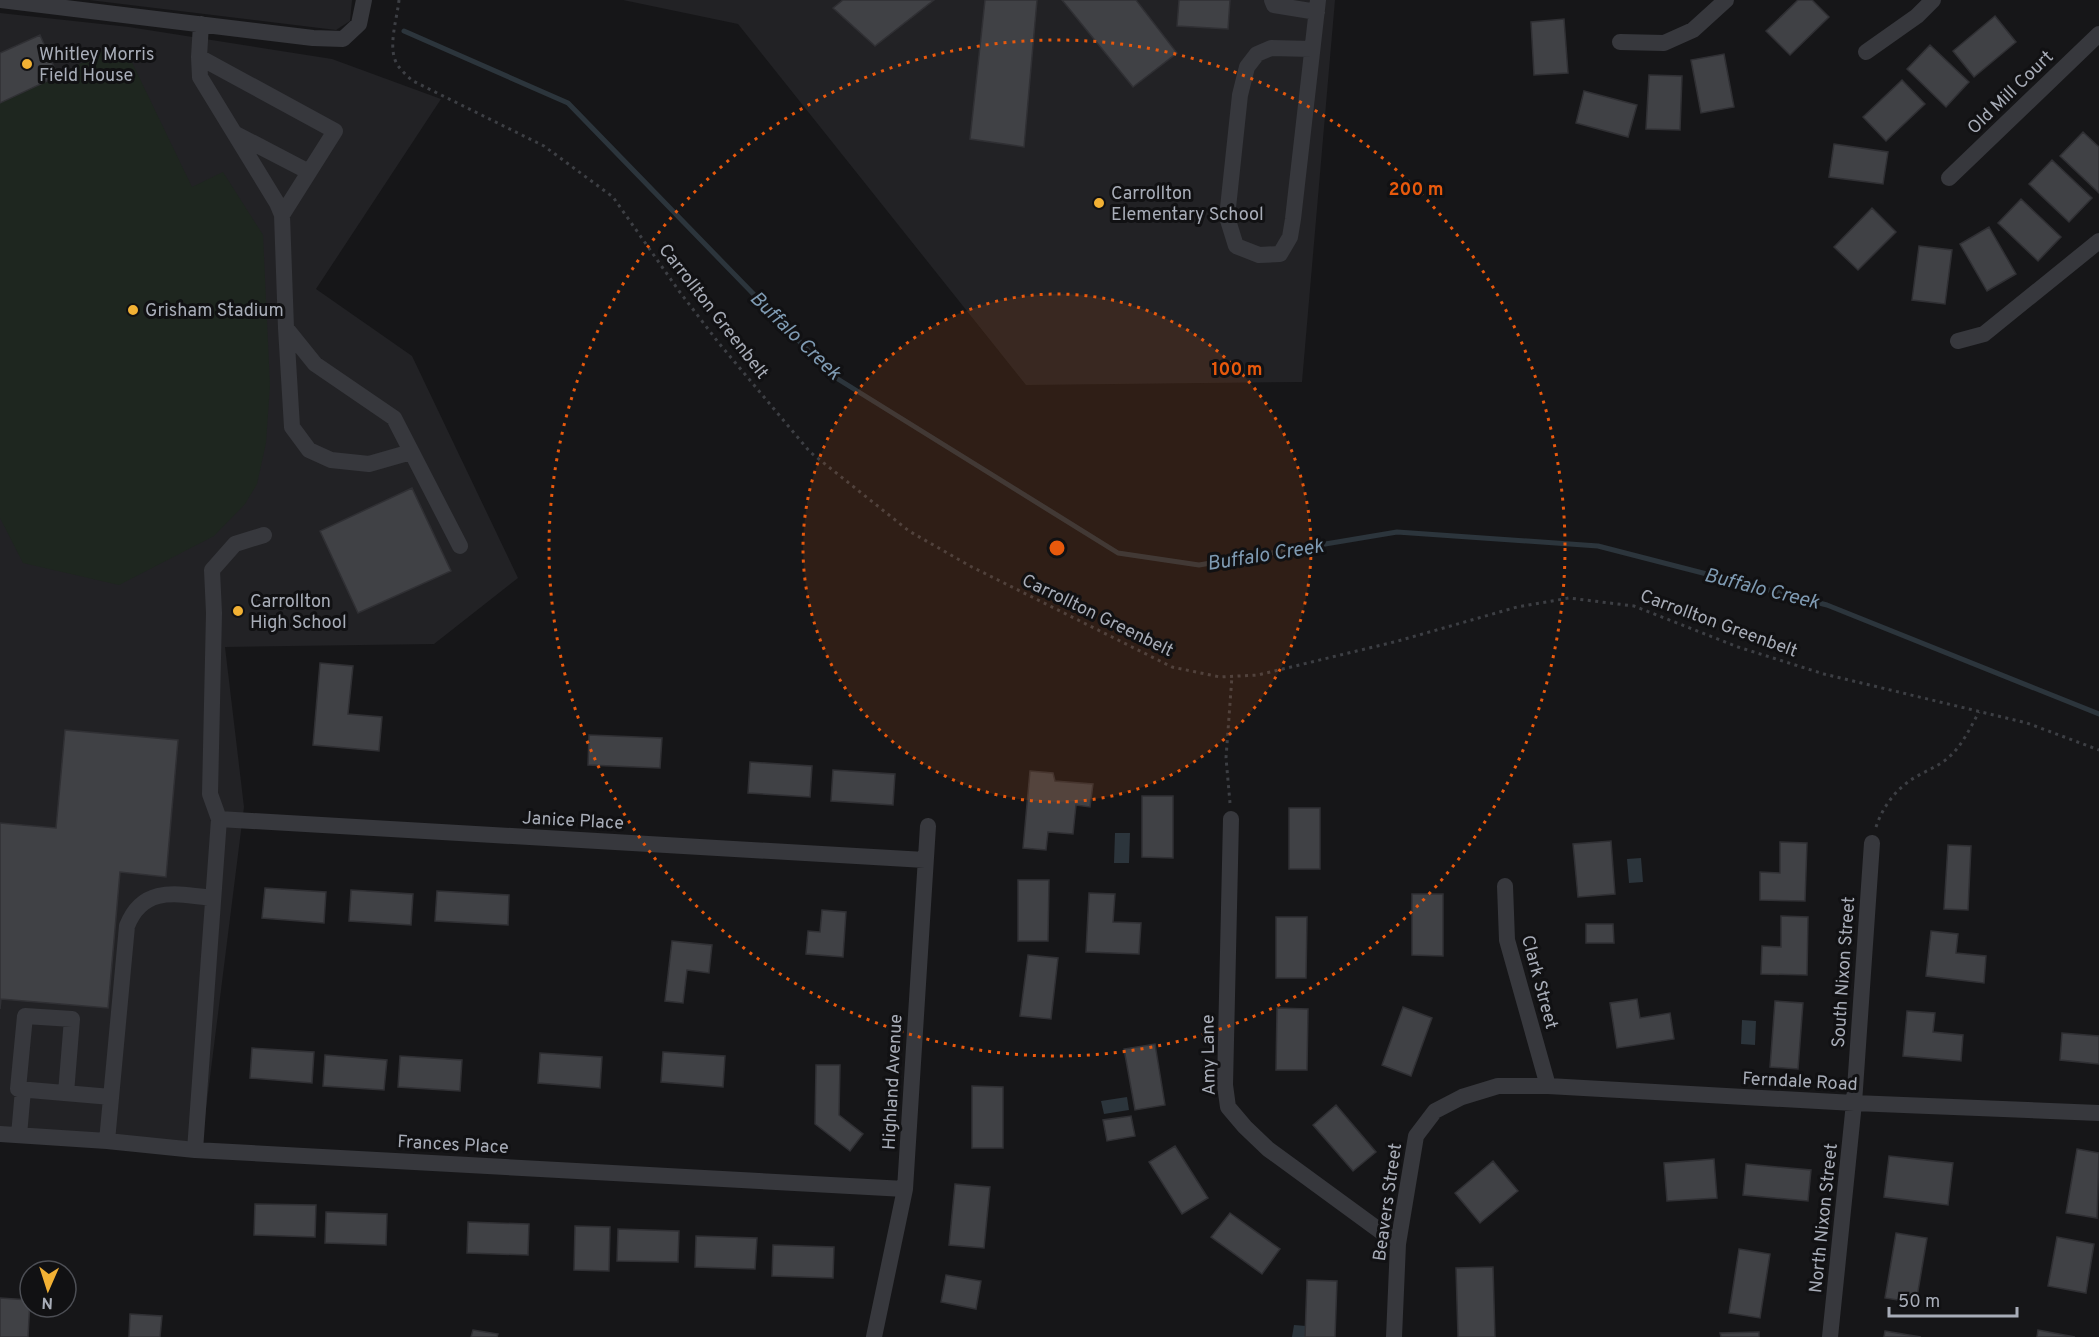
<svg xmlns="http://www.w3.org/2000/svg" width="2099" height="1337" font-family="Overpass,sans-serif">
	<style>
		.built { fill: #222225 }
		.green { fill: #1e261f }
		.water { fill: #2c353c }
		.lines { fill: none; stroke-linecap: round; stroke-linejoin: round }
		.stream { stroke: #2c353c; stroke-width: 5 }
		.building { fill: #404145; stroke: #303034; stroke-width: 1.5 }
		.path { stroke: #3d3f44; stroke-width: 3; stroke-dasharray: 3 4.5; stroke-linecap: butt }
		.minor { stroke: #37383d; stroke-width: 16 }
		.ring { fill: none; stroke: #e8590c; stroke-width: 3; stroke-dasharray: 3 6 }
		.poi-dot { fill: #f2b134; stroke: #111113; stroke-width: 2 }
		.labels { text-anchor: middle; stroke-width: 6; stroke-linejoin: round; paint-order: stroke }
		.poi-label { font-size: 18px; fill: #a8adb8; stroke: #111113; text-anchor: start }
		.street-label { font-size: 18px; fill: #a8adb8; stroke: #111113 }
		.water-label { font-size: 20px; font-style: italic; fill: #7f9bb3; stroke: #111113 }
		.centre { fill: #e8590c; stroke: #111113; stroke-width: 3 }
		.ring-label { font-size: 18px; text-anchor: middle; font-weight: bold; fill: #e8590c; stroke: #111113; stroke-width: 6; stroke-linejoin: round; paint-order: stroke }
	</style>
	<rect width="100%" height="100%" fill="#161618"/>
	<path class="built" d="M89,0H352L350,21L336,30Z
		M623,0H1335L1302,382L1026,385L738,24Z
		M0,13L129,27L332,59L441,99L316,289L412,356L518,578L434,644L225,647L244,807L201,1149L0,1134Z"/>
	<path class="green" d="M40,35L59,76L107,48L127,52L192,187L223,172L263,235L270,385L266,443L257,484L245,504L214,536L119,585L23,563L0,518V53Z"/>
	<path class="water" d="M1115,833H1130L1129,863H1114Z
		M1641,858L1643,882L1629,883L1627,859Z
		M1742,1020L1756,1021L1755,1045L1741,1044Z
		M1127,1097L1129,1110L1104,1114L1101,1101Z
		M1294,1325L1306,1326L1305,1337H1292Z"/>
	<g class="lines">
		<path class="stream" d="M404,31L568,103L833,376L1118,553L1199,565L1397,532L1598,546L1827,605L2099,714"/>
	</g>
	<path class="building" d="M843,0H934L875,46L833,8Z
		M985,0H1037L1024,147L970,139Z
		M1062,0H1136L1177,53L1133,87Z
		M1179,0H1230L1228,29L1177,26Z
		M1798,0H1812L1829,17L1790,55L1766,31Z
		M1995,16L2016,42L1974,77L1953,51Z
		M1564,19L1568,73L1534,75L1531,22Z
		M40,35L58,76L0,103V53Z
		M1930,45L1969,82L1946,107L1907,69Z
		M1724,54L1734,107L1701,113L1691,60Z
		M1649,75L1682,76L1680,130L1646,129Z
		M1902,80L1925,104L1886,141L1863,117Z
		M1584,91L1637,105L1628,137L1576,123Z
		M2083,132L2099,147V193L2060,156Z
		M1834,144L1888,152L1883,184L1829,177Z
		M2052,160L2092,198L2069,222L2029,184Z
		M2021,199L2061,237L2038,261L1998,223Z
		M1872,208L1896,232L1858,270L1834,247Z
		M1989,227L2016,274L1987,291L1960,244Z
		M1919,246L1952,250L1945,304L1912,300Z
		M412,488L451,571L358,613L320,531Z
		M320,663L353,666L348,714L382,717L379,751L313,745Z
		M65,730L178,740L166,877L120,872L108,1008L1,999L0,1009V823L56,828Z
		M589,735L662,738L660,768L588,765Z
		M750,762L812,766L810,797L748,793Z
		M833,770L895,774L893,805L831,801Z
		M1030,771L1053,773L1055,781L1093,784L1090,807L1076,805L1073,834L1048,832L1046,850L1023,848Z
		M1142,796H1173V858L1142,857Z
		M1289,808H1320V869H1289Z
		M1611,841L1615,894L1578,897L1573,844Z
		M1780,842L1807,843L1805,901L1760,900V872L1780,873Z
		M1948,845L1971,846L1968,910L1944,909Z
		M1018,880H1049L1048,941H1018Z
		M265,888L326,892L324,923L262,918Z
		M351,890L413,894L411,925L349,921Z
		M437,891L509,895L508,925L435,921Z
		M1089,893L1115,894L1113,922L1141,923L1139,954L1086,952Z
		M1412,894H1443V956L1412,955Z
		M822,910L846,912L843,957L806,954L808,931L820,932Z
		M1781,916L1808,917L1807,975L1761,974L1762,946L1781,947Z
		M1276,917H1307L1306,978H1276Z
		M1586,924H1613L1614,943H1586Z
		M1931,931L1958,934L1956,953L1986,956L1984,983L1926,976Z
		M672,941L712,945L709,973L687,970L683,1003L665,1001Z
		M1028,955L1058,958L1051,1019L1020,1016Z
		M1637,999L1640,1018L1670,1013L1674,1039L1617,1048L1610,1003Z
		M1775,1001L1803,1003L1798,1069L1770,1067Z
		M1403,1007L1432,1018L1411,1076L1382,1065Z
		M1277,1008L1308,1009L1307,1070H1276Z
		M1907,1011L1935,1013L1933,1032L1963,1035L1961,1061L1903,1056Z
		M2062,1033L2099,1036V1064L2060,1060Z
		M1155,1044L1165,1105L1135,1110L1124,1049Z
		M252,1048L314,1052L312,1083L250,1078Z
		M663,1052L725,1056L723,1087L661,1082Z
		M540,1053L602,1057L600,1088L538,1083Z
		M325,1055L387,1060L384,1090L323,1086Z
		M400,1056L462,1060L460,1091L398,1087Z
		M816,1065H840L839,1115L863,1134L850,1151L815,1124Z
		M972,1086L1003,1087V1148H972Z
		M1336,1105L1376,1152L1353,1171L1313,1125Z
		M1131,1116L1135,1136L1107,1141L1103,1120Z
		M1175,1146L1208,1198L1182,1214L1149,1162Z
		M2077,1149L2099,1153L2097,1218L2066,1213Z
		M1889,1156L1953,1163L1948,1205L1884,1197Z
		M1714,1159L1717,1198L1667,1201L1664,1163Z
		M1493,1161L1518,1191L1480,1223L1455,1193Z
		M1746,1164L1811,1170L1808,1201L1743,1195Z
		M955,1184L990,1187L984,1248L949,1245Z
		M255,1204L316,1205L315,1237L254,1235Z
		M326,1212L387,1214L386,1245L325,1243Z
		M1230,1213L1280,1249L1262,1274L1211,1237Z
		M468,1222L529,1224L528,1255L467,1253Z
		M575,1226L610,1227L609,1271L574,1270Z
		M618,1229L679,1231L678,1262L617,1261Z
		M1896,1233L1927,1238L1916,1303L1885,1298Z
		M696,1236L757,1238L755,1269L695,1267Z
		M2057,1237L2094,1244L2086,1293L2048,1286Z
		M773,1245L834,1247L833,1278L772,1276Z
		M1739,1249L1770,1254L1760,1318L1729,1313Z
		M1493,1267L1495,1337H1458L1456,1268Z
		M946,1275L981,1281L976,1309L941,1302Z
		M1307,1280L1337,1281L1335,1337H1305Z
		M0,1298L30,1300L28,1337H0Z
		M130,1314L162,1316L160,1337H129Z
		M473,1330L498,1334L497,1337H471Z
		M2038,1330L2075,1337H2037Z
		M1885,1331L1921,1337H1884Z
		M1759,1332V1337H1721L1720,1333Z"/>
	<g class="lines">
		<path class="path" d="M399,0C397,20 386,51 399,67C403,72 408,77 413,81L544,146L613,197L679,291L718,342L810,452L909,531L970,566L1172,667L1220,677L1258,675L1398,641L1517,607L1569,598L1634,606L1738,647L1824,674L2027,723L2099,750
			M1230,803L1226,758L1232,676
			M1876,827C1882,809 1893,793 1908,782C1920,773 1936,768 1948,758C1962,746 1970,728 1979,712"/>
		<path class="minor" d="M0,0L313,38L343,39L359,24L364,0
			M1272,0L1274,5L1317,12
			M201,24L199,57L335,131L282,215L286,328L315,364L394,418L460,546
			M1620,42L1664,43L1693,30L1726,0
			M1312,49L1271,48L1257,54L1247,67L1240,95L1227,217L1236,246L1259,255L1280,254L1290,237L1293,219L1318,0
			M1866,52L1917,16L1933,0
			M199,57L200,77L277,203L282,215
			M236,134L309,172
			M1949,178L2099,34
			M286,328L292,427L309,450L331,460L369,464L411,452
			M1958,341L1984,334L2099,241
			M219,819L925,860
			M1231,819L1225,1085L1228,1107L1245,1127L1268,1149L1398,1244
			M1505,886L1507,940L1548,1086
			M66,1093L72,1019L25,1016L18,1089L111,1097
			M0,1134L107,1141L195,1150L905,1189
			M19,1135L23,1090
			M107,1141L127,926C143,885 177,894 213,898
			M195,1150L219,819L210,794L214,613L212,570L235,544L264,535
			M874,1337L905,1189L928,826
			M1394,1337L1398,1244L1416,1136L1435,1111L1462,1097L1498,1086H1548L1854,1103L2099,1113
			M1830,1337L1854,1103L1872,843"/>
	</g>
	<circle cx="1057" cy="548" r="254" fill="#e8590c" fill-opacity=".12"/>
	<g class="ring">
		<circle cx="1057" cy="548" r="254"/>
		<circle cx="1057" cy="548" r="508"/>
	</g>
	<g class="poi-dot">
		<circle cx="27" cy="64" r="6"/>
		<circle cx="1099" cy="203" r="6"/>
		<circle cx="133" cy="310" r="6"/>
		<circle cx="238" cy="611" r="6"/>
	</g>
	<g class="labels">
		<g class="poi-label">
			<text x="39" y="60">Whitley Morris<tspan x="39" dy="21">Field House</tspan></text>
			<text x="1111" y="199">Carrollton<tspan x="1111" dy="21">Elementary School</tspan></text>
			<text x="145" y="316">Grisham Stadium</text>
			<text x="250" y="607">Carrollton<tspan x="250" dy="21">High School</tspan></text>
		</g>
		<g class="street-label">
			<text transform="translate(2010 92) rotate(-44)" y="6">Old Mill Court</text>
			<text transform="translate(714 311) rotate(52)" y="6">Carrollton Greenbelt</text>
			<text transform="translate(1098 615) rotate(26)" y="6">Carrollton Greenbelt</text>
			<text transform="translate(1719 623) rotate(20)" y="6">Carrollton Greenbelt</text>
			<text transform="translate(573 820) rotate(3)" y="6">Janice Place</text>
			<text transform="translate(1843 972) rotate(-86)" y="6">South Nixon Street</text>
			<text transform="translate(1540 982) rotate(75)" y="6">Clark Street</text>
			<text transform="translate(1208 1055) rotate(-91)" y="6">Amy Lane</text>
			<text transform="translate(1800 1081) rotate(3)" y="6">Ferndale Road</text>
			<text transform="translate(892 1082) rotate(-87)" y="6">Highland Avenue</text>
			<text transform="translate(453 1144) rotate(3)" y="6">Frances Place</text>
			<text transform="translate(1387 1202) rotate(-82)" y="6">Beavers Street</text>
			<text transform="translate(1823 1218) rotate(-84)" y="6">North Nixon Street</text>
		</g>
		<g class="water-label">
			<text transform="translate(796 335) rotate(44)" y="7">Buffalo Creek</text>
			<text transform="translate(1265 554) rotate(-9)" y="7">Buffalo Creek</text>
			<text transform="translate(1762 588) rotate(14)" y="7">Buffalo Creek</text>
		</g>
	</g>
	<circle cx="1057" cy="548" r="9" class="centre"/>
	<g class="ring-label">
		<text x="1416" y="195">200 m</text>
		<text x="1237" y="375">100 m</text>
	</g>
	<g transform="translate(48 1289) rotate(183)"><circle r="28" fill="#111113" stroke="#4d4f55" stroke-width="1.5"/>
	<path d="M0-4.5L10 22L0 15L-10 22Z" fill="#f2b134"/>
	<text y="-9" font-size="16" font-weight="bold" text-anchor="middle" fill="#a8adb8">N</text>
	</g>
	<path d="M1889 1307v9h128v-9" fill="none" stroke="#a8adb8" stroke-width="3"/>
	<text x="1898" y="1307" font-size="18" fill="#a8adb8" stroke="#111113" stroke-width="4.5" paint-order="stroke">50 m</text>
</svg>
